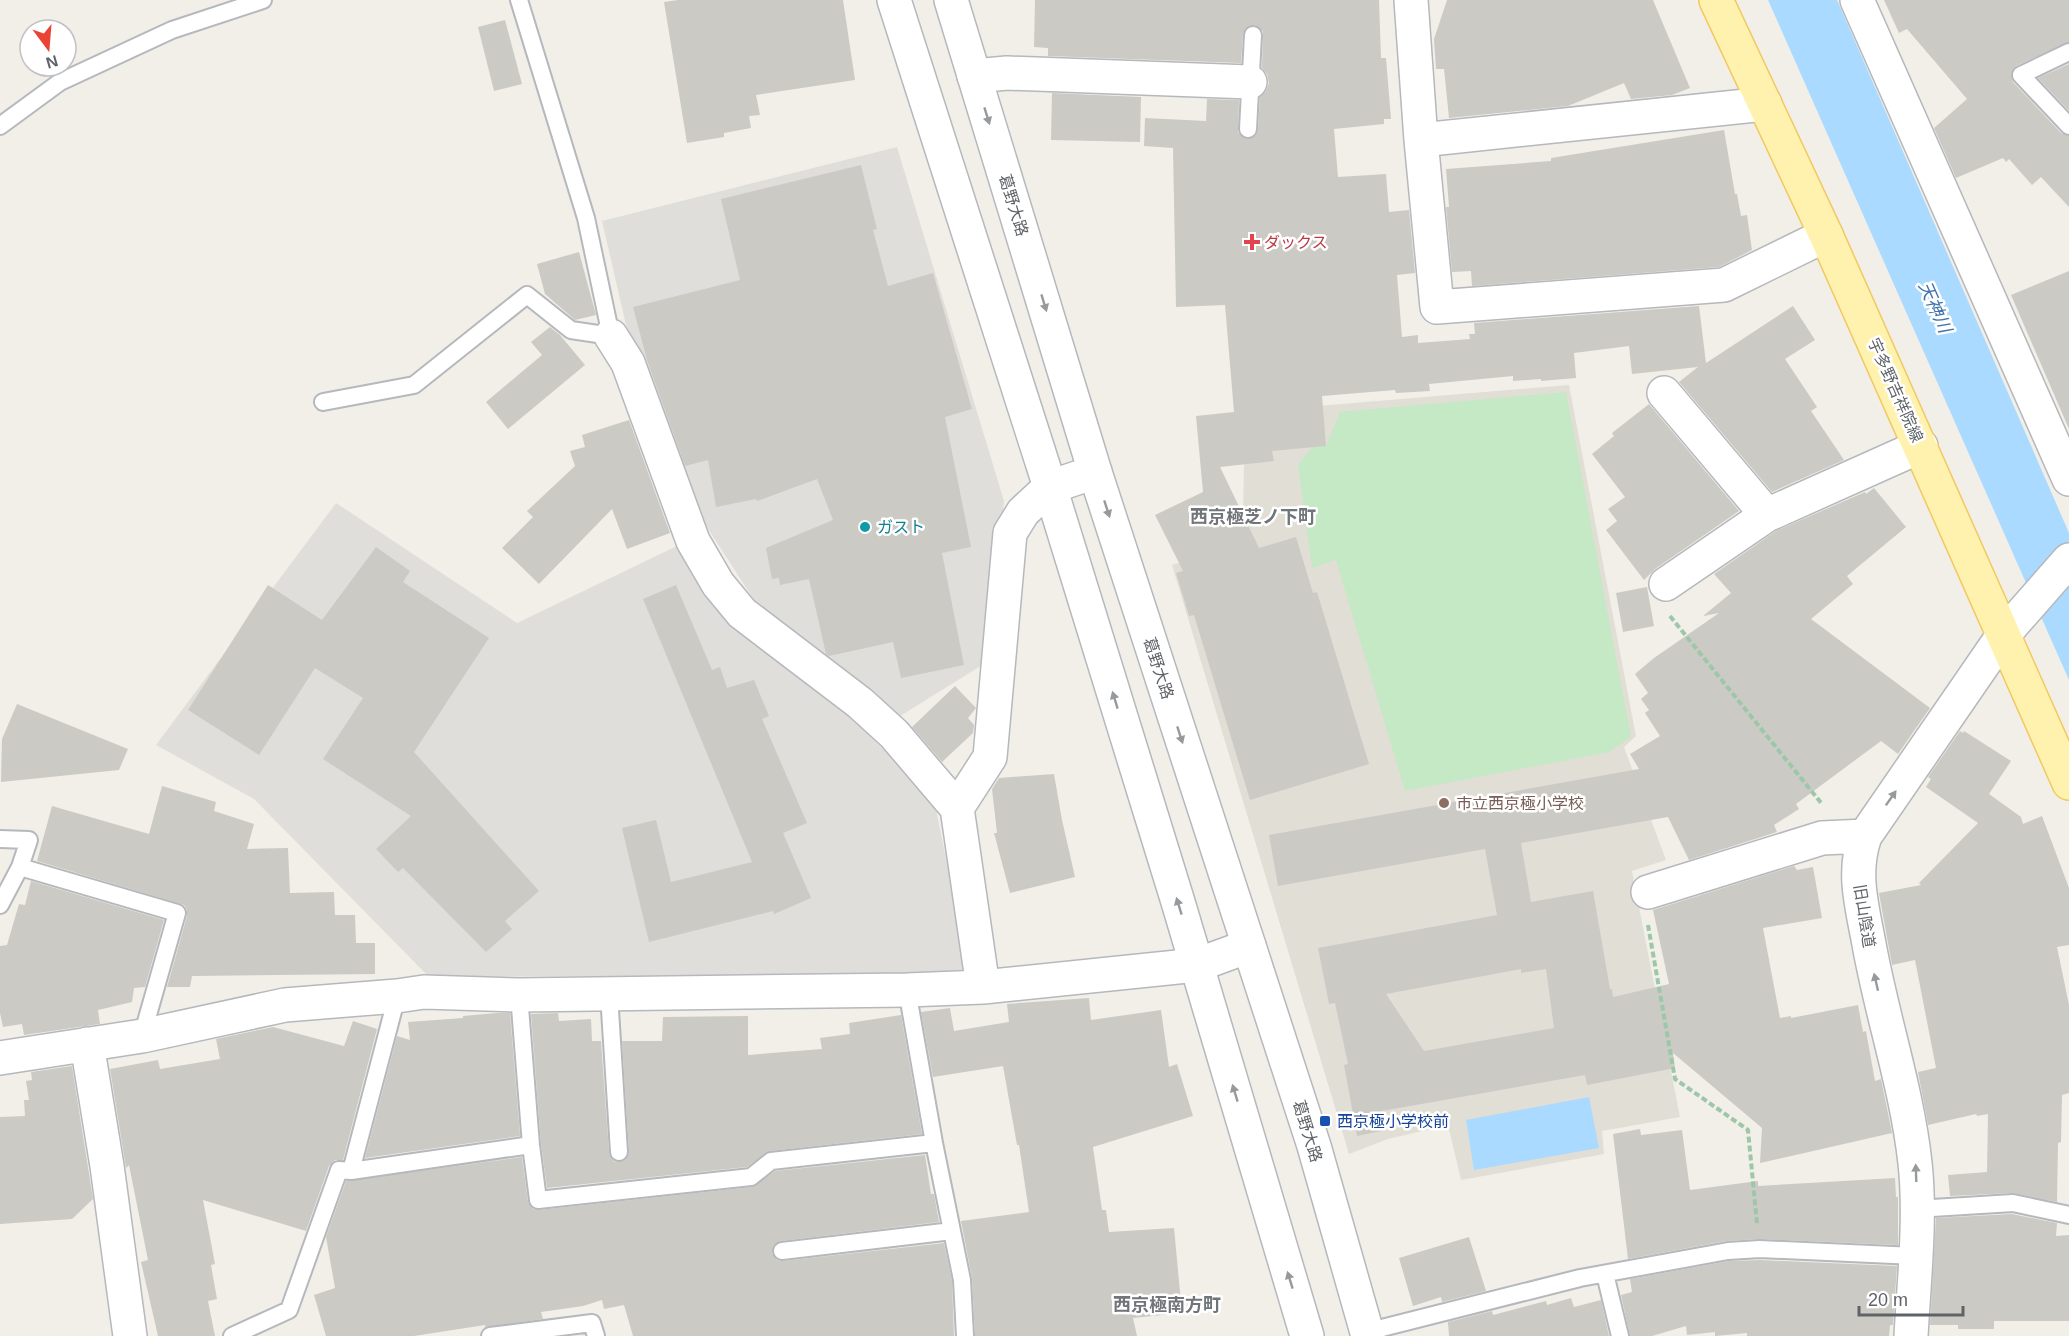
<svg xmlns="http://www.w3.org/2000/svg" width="2069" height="1336" font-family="Arial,'Noto Sans JP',sans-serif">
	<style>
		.industrial { fill: #e0deda }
		.education { fill: #e1ded6 }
		.green { fill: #c5e8c5 }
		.water { fill: #aadaff }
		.building { fill: #cccac5; fill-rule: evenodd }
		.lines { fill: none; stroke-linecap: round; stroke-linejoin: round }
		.service-casing { stroke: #b5b8bc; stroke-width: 20 }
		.minor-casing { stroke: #b5b8bc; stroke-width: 36 }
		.tertiary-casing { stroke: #b5b8bc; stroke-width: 36 }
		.primary-casing { stroke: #f2c960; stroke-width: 36 }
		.path { stroke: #9cc7a9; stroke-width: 4; stroke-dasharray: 6 3; stroke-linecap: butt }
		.service { stroke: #fff; stroke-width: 16 }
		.minor { stroke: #fff; stroke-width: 33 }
		.tertiary { stroke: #fff; stroke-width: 33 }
		.primary { stroke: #fff2af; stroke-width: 33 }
		.oneway { fill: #979a9d }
		.health-dot { fill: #e0444e; stroke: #fff; stroke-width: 2 }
		.culture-dot { fill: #0f9aa8; stroke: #fff; stroke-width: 2 }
		.education-dot { fill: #8d6e63; stroke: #fff; stroke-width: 2 }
		.transit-dot { fill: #1a4fb4; stroke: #fff; stroke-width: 2 }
		.labels { text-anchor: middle; stroke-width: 5; stroke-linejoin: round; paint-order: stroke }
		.street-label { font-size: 16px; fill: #5f6368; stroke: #fff }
		.health-label { font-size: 16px; fill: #be3a42; stroke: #fff; text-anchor: start }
		.culture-label { font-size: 16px; fill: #0d838f; stroke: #fff; text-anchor: start }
		.education-label { font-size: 16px; fill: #785e54; stroke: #fff; text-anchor: start }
		.transit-label { font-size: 16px; fill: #164399; stroke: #fff; text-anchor: start }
		.water-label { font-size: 18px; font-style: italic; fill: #4174aa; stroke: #fff }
		.neighbourhood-label { font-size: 18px; font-weight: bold; fill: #70757a; stroke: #fff }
	</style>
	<rect width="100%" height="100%" fill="#f1efe8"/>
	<path class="industrial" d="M897,147L1004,501L987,662L897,718L758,606L692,504L626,325L602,221Z
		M336,503L517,623L679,545L934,800L970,974L429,977L254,799L156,745Z"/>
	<path class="education" d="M1569,385L1636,736L1624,747L1666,860L1632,871L1680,1117L1602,1131L1604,1154L1461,1180L1448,1125L1388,1139L1349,1154L1172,565L1239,544L1243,514L1245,412Z"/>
	<path class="green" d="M1566,392L1631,737L1609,752L1405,791L1336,560L1312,568L1298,465L1313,447L1326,446L1340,412Z"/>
	<path class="water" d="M1768,0H1837L2069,533V680Z
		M1589,1097L1599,1148L1474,1170L1466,1120Z"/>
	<path class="building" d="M678,0H843L855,80L756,95L760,115L749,116L751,128L724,133V137L687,143L664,2Z
		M1035,0H1379L1381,58H1386L1391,119H1384V124L1334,129L1338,177L1386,174L1389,212L1409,210L1415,273L1397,275L1402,337L1418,335V343L1470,339L1469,334H1475L1474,323L1699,306L1706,363L1793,306L1815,340L1785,359L1817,407L1811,411L1844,460L1772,492L1679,382L1698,367L1632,374L1629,346L1574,353L1576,378L1541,381V379L1513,381V376L1429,384L1430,391L1396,393L1395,390L1322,396L1326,446L1272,451L1274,461L1220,467L1259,548L1296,537L1313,593L1317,592L1369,764L1250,800L1194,615L1189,616L1176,573L1183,571L1155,515L1203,492L1196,416L1234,412L1225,305L1176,307L1173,148L1144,146L1145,118L1206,121L1207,99L1239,100L1238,133L1247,139L1256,135L1258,130L1260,97L1266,91L1269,83L1267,74L1262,68L1263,31L1254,25L1245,29L1243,34L1241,63L1048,56V48L1034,47Z
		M1447,0H1653L1690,88L1672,95L1631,99L1624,83L1568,106L1449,118L1444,69H1436L1434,39Z
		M1884,0H2069V42L2016,66L2011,74L2013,82L2061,133L2069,136V207L2041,177L2032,185L2009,159L2006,162L2003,158L1956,178L1934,128L1967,99L1907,29L1899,33Z
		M505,20L522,84L494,91L478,27Z
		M2069,64V111L2038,78Z
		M1052,93L1141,97L1140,142L1051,140Z
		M1724,130L1735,194H1737L1741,216L1747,215L1752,250L1719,267L1472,286L1471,271L1452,272L1446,207H1449L1446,169L1551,161V158Z
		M861,165L877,229L873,230L888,286L933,273L972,409L945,417L971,547L942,553L964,665L901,678L893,642L829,656L826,654L809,579L780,585L779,578L772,579L766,548L833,520L817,479L757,501L756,499L716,507L708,460L685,466L647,360L633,307L740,280L721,199Z
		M579,252L596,315L575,320L545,294L537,264Z
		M2069,271V429L2011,295Z
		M550,327L560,335L585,365L508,429L486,402L542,355L531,342Z
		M1649,404L1739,511L1655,569L1644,580L1606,530L1617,521L1608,509L1625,497L1592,454L1614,436L1612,433Z
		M629,420L670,533L627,549L612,509L539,584L502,548L533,517L527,511L575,466L570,451L585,447L582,435Z
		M1874,488L1906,527L1847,576L1853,584L1811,619L1930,708L1898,754L1881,741L1796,804L1799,809L1774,825L1777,832L1689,860L1668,817L1521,843L1531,902L1593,891L1610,989H1612L1613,997L1669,984L1653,910L1794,866L1797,870L1813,867L1822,918L1763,928L1780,1018L1791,1016V1018L1858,1005L1863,1032L1866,1031L1875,1081L1881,1079L1892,1133L1760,1163L1762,1128L1673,1053L1675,1068L1587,1085L1585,1075L1382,1111L1386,1130L1357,1136L1344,1065L1348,1064L1335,1003L1329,1004L1318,948L1497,915L1485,849L1278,886L1269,835L1639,769L1630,754L1660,736L1645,713L1649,710L1641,699L1648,693L1635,674L1654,658L1719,613L1703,616L1731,593L1714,574L1776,531L1865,492L1866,494ZM1521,969V973L1546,969L1554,1028L1424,1051L1386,994Z
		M376,547L410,571L403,582L489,638L414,752L539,891L505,921L512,929L486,952L403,868L398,872L376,849L411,816L323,759L363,698L315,668L259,755L188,710L268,585L322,620Z
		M676,585L712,670L720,667L727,688L754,680L769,716L762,719L807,823L783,833L811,898L774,914L773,911L649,942L622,828L656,820L671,882L752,862L643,599Z
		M1647,587L1654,626L1623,632L1616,593Z
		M955,686L976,708L968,718L974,725L973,733L942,762L912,727Z
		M17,704L128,749L119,770L1,782L2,739Z
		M1960,731L1963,733L1964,731L2011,761L1989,794L2021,817L2023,824L2042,816L2069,888V945L2057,947L2069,1005V1093L2062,1095L2061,1142L2058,1143L2057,1202L2013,1193L1950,1196L1948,1175L1987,1172L1988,1114L1977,1116L1976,1114L1928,1125L1918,1072L1936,1068L1915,960L1892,965L1879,893L1921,885L1919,883L1978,823L1926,787L1931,779L1928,777Z
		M1054,774L1062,820L1075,877L1010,893L994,833H997L992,789L999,778Z
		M162,786L216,802L214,811L254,824L247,849L288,848L290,893L334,892L335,915H355L356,943H375V974L192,976L190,987H167L187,916V910L184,905L37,861L52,806L149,834Z
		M31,881L164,920L145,987L134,988L132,1002L98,1010L100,1024L24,1035L22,1024L3,1027L0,1013V946L7,945L19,904L25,905Z
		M1089,998L1091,1020L1161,1010L1169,1067L1177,1064L1193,1116L1093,1147L1102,1210H1106L1109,1232L1174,1228L1182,1313L1133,1318L1137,1336H975L972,1278L961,1221L1029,1212L1019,1145H1017L1003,1066L933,1077L921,1012L950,1008L954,1031L1009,1022L1007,1004Z
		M497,1013H510L520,1136L365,1158L397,1036L410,1040L408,1022L463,1018V1016Z
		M558,1013L559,1021L591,1019L592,1041H601L609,1153L611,1158L615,1162L625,1160L629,1152L622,1041H662L663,1017L748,1016V1055L822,1049L820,1038L850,1034L849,1023L901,1015L922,1134L770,1151L747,1167L547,1188L541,1144L531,1014Z
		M353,1021L377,1029L343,1160H335L329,1166L306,1231L203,1200L215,1264L211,1265L217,1299L208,1301L215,1336H158L141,1262L148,1260L129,1165L126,1168L110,1069L158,1060L160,1069L220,1059L216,1039L273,1027L344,1046Z
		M72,1066L93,1199L72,1219L0,1224V1117L25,1116L24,1100H29L26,1081L32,1080L31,1072Z
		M1640,1129L1641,1135L1682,1130L1690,1190L1758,1181V1186L1895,1178L1896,1197H1898V1245L1759,1239L1726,1241L1628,1259L1613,1134Z
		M925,1155L931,1194H934L939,1222L781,1241L773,1246L772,1253L777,1260L783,1261L944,1243L952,1281L954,1336H633L624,1305L604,1309L602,1300L583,1306L541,1312L543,1319L485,1327V1325L414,1336H326L314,1295L335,1288L326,1237L346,1181L522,1157L528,1202L533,1209L539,1210L752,1187L775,1171Z
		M2012,1214L2057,1223L2056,1236L2069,1235V1321H1994V1329H1958V1325H1930L1936,1218Z
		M1469,1237L1486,1291L1442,1302L1441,1297L1413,1306L1399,1258Z
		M1760,1260L1897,1266L1893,1325H1890L1889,1336H1747V1333L1715,1336V1332L1687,1335L1686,1326L1652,1336H1630L1621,1295L1632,1292L1630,1279L1729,1261Z
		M1571,1298L1574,1307L1601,1300L1609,1336H1449L1448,1322L1492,1311L1493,1315L1546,1301L1547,1305Z"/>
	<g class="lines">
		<defs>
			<path id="service" d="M2069,52L2021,75L2069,126
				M0,126L60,82L172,30L263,0
				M1248,129L1253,35
				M323,402L414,385L527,295L571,330L611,336L586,218L519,0
				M0,839L29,840L20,867L0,905
				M20,867L177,913L142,1036
				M907,990L934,1143L962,1280L965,1336
				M609,994L619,1152
				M519,995L531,1145L538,1200L751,1177L771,1161L934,1143
				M397,996L351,1171L531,1145
				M1916,1209L2013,1203L2069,1215
				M782,1251L952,1231
				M1605,1274L1620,1336
				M1362,1333L1580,1278L1728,1251L1760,1249L1915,1256
				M232,1336L289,1310L339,1170L351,1171
				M490,1336L592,1323L596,1336"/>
			<path id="minor" d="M1411,0L1421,140L1437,307L1724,285L1826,235
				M1857,0L2069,479
				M974,76L1007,73L1250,82
				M1421,140L1765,104
				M611,336L628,363L693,541L718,584L742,613L860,703L894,734L957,808
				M1664,393L1767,515
				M1666,584L1767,515L1921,446
				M1648,892L1822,838L1865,836
				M983,987L957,808L990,757L1010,533L1023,512L1050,487L1095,472
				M87,1044L107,1166L130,1336
				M0,1058L142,1036L285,1005L397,996L424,992L519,995L907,990L983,987L1197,965L1249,946
				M1911,1336C1914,1281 1921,1217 1915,1163C1907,1089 1882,1017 1869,944C1862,906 1852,873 1865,836L2004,634L2069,560"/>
			<path id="tertiary" d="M894,0L1050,487L1178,902L1307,1336
				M951,0L1095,472L1314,1146L1368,1336"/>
			<path id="primary" d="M1716,0L1826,235L2069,783"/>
		</defs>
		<use href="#service" class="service-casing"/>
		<use href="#minor" class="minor-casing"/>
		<use href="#tertiary" class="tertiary-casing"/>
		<use href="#primary" class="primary-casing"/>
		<path class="path" d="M1670,616L1822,804
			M1648,925L1675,1079L1748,1130L1757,1224"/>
		<use href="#service" class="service"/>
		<use href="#minor" class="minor"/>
		<use href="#tertiary" class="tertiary"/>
		<use href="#primary" class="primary"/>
	</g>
	<defs><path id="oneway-solid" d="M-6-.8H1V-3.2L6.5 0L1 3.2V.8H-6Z" transform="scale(1.5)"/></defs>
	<g class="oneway">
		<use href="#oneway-solid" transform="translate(987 116) rotate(73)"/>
		<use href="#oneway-solid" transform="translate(1044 303) rotate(73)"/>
		<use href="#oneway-solid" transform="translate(1107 509) rotate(72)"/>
		<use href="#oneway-solid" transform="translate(1115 700) rotate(-107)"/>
		<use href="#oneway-solid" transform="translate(1180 735) rotate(72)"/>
		<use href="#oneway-solid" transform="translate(1891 798) rotate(-55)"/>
		<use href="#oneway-solid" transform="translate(1179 906) rotate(-107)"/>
		<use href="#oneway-solid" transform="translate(1876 982) rotate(-103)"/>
		<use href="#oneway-solid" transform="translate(1235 1093) rotate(-107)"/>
		<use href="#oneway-solid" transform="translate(1916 1173) rotate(-92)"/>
		<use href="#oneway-solid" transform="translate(1290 1280) rotate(-107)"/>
	</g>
	<path class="health-dot" d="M1249 233h6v6h6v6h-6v6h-6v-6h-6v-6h6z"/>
	<circle class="culture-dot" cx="865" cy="527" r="6"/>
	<circle class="education-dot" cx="1444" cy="803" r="6"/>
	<rect class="transit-dot" x="1319" y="1115" width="12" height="12" rx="3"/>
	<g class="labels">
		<g class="street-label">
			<text transform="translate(1014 205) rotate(73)" y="6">葛野大路</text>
			<text transform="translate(1896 390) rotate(66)" y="6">宇多野吉祥院線</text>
			<text transform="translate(1159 668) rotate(72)" y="6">葛野大路</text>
			<text transform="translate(1865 916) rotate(81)" y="6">旧山陰道</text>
			<text transform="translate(1308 1131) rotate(73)" y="6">葛野大路</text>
		</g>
		<g class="health-label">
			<text x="1264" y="248">ダックス</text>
		</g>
		<g class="culture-label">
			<text x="877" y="533">ガスト</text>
		</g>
		<g class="education-label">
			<text x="1456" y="809">市立西京極小学校</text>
		</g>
		<g class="transit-label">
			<text x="1337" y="1127">西京極小学校前</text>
		</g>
		<g class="water-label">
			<text transform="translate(1935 307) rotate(66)" y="6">天神川</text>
		</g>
		<g class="neighbourhood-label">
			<text x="1253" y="523">西京極芝ノ下町</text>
			<text x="1167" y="1311">西京極南方町</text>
		</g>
	</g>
	<g transform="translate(48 48) rotate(164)"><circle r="28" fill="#ffffff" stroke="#bfc1c3" stroke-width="1.5"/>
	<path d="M0-4.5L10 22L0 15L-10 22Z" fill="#ea4335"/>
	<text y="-9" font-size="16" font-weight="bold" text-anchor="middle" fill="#5f6368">N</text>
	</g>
	<path d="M1859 1306v9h104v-9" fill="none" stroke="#5f6368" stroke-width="3"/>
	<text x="1868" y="1306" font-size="18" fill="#5f6368" stroke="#ffffff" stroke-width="4.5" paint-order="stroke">20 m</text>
</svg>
